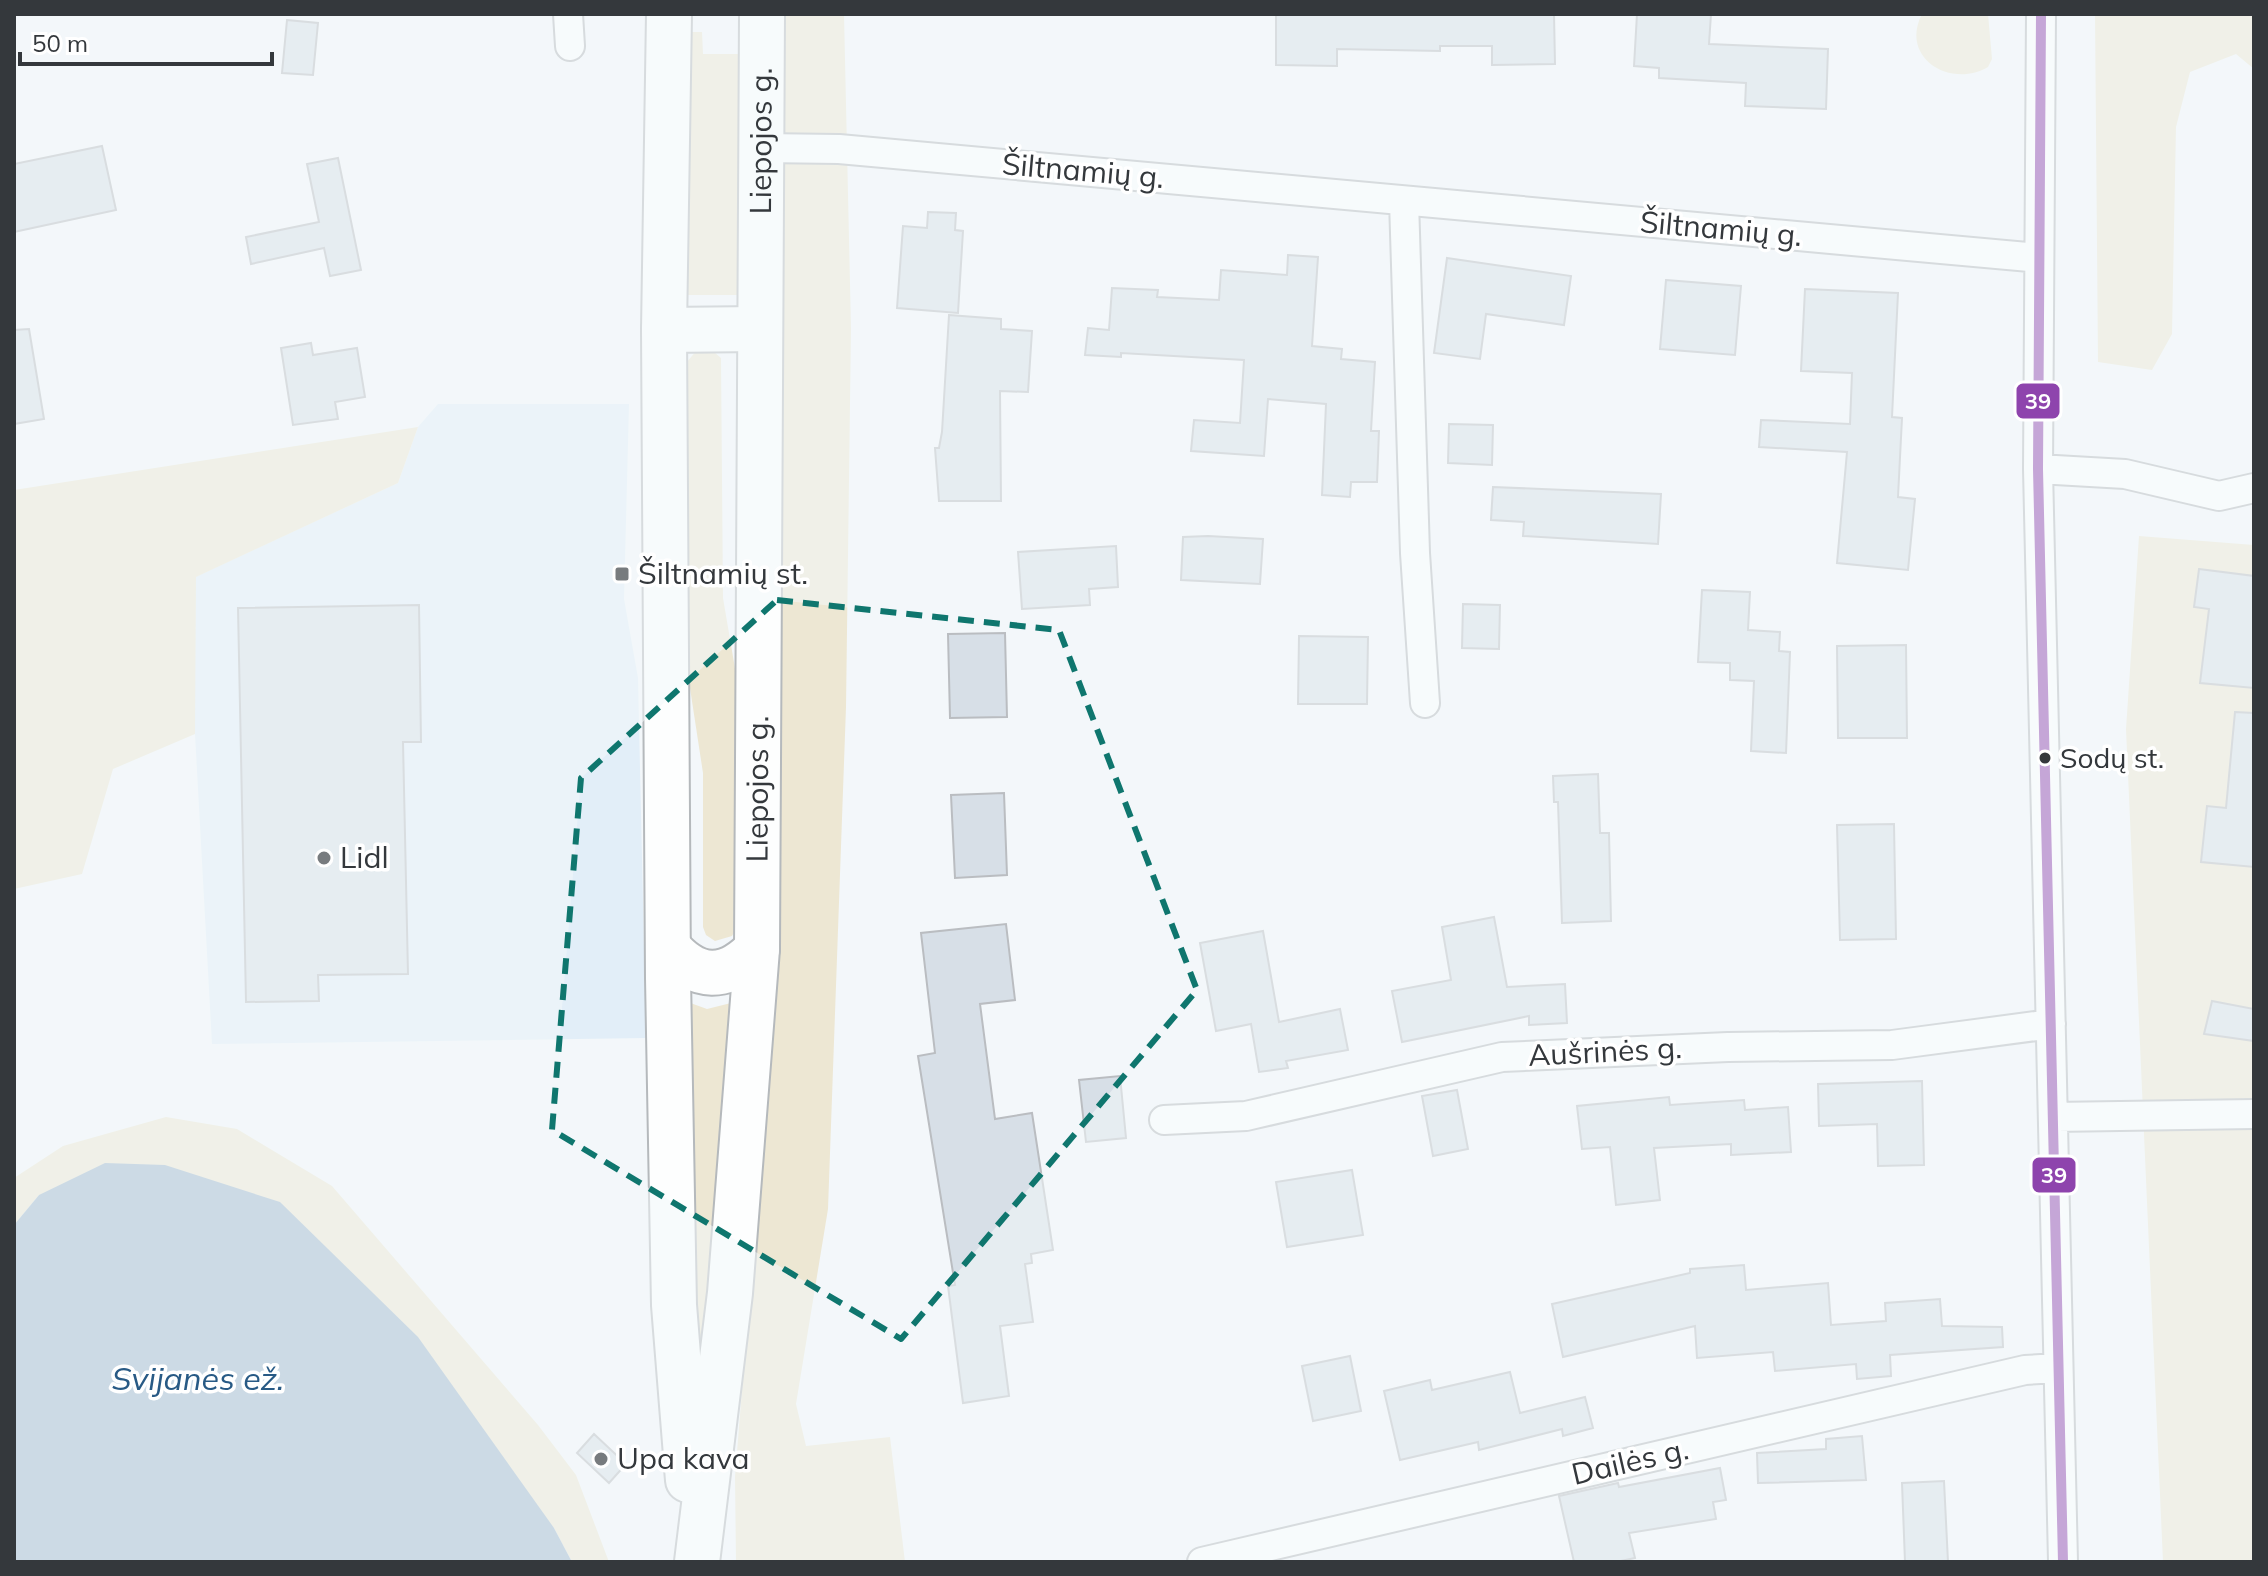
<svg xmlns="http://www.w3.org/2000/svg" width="2268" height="1576" font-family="Mulish,sans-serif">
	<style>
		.built { fill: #e2eef8 }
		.green { fill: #ede7d3 }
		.water { fill: #9eb7cd }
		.building { fill: #d7dfe7; stroke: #babdc1; stroke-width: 2 }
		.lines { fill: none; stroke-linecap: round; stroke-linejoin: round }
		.minor-casing { stroke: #b5b9bc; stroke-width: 32 }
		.primary-casing { stroke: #b5b9bc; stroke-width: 48 }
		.minor { stroke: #fdfefe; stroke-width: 28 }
		.primary { stroke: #fdfefe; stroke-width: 44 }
		.bus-1-casing { stroke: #fff; stroke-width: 16 }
		.bus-1 { stroke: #8e44ad; stroke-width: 10 }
		.marked { fill: none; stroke: #0f766e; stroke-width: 6; stroke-dasharray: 16 10; stroke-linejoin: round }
		.poi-dot { fill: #777b7e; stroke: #fff; stroke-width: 3 }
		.bus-dot { fill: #34383c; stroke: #fff; stroke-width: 3 }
		.labels { text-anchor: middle; stroke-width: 7; stroke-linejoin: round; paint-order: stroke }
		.bus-label { font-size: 28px; fill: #34383c; stroke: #fff; text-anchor: start }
		.street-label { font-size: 30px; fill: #34383c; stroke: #fff }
		.poi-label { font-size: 30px; fill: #34383c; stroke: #fff; text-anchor: start }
		.water-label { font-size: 32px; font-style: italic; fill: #285a85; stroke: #fff }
		.line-badge { stroke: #fff; stroke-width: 3 }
		.badge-label { font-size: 22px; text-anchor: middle; font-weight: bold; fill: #fff }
	</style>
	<rect width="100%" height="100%" fill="#f3f7fa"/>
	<path class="built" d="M438,404H629L624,599L638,678L646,1038L212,1044L195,734V577L398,483L418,427Z"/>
	<path class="green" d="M784,14H844L851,328L846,707L828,1209L796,1404L806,1446L890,1437L905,1562H736L735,1477L779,929Z
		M1922,14H1988L1992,59L1988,67C1951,89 1899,58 1922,14Z
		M2095,14H2254V69L2236,54L2190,72L2176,127L2172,334L2152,370L2098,362Z
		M687,32H702L703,54H740V295H687Z
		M697,350L714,352L721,358L723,598L739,692L737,927L732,936L715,941L706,935L703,927V773L686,662V363Z
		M418,427L398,483L196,577L195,734L113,769L82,874L14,889V490Z
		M2139,536L2254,545V1562H2163L2126,729Z
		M685,1001L707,1009L731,1003L704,1331L702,1341L695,1345Z
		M166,1117L237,1129L332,1186L538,1425L576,1475L609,1562H572L554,1528L39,1195L14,1225V1178L63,1146Z"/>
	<path class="water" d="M105,1163L165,1165L280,1202L418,1337L554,1528L572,1562H14V1225L39,1195Z"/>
	<path class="building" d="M1276,14H1554L1555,64L1492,65V46H1440V51L1337,49V66L1276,65Z
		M1637,14H1711L1709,44L1828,49L1826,109L1745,106L1746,83L1659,78V68L1634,66Z
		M287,20L318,23L313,75L282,73Z
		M102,146L116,210L14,232V164Z
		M338,158L361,270L330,276L324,248L251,264L246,237L319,222L307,164Z
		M928,212L956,213L955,230L963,231L958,313L897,308L903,226L927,228Z
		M1288,255L1318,257L1312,346L1342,349L1341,359L1375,362L1371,431H1379L1377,482H1351L1350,497L1322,495L1326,404L1268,399L1264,456L1191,451L1194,420L1240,423L1244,360L1121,353V357L1085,355L1088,328L1109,330L1112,288L1158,290L1157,297L1219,300L1221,270L1287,275Z
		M1447,258L1571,276L1564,325L1486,314L1480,359L1434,353Z
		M1666,280L1741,286L1735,355L1660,349Z
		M1805,289L1898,293L1892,417L1902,418L1898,497L1915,499L1908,570L1837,563L1847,452L1759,447L1761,420L1850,424L1852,373L1801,371Z
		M949,315L1001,319V329L1032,331L1028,392L1000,391L1001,501H939L935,448H939L942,432Z
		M29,329L44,419L14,424V330Z
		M311,343L313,355L357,348L365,397L335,402L338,419L293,425L281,348Z
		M1449,424L1493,425L1492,465L1448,463Z
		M1493,487L1661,494L1658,544L1523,536L1524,522L1491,520Z
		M1208,536L1263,539L1260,584L1181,580L1183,537Z
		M1116,546L1118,587L1089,589L1090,605L1022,609L1018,552Z
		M2199,569L2254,576V688L2200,683L2209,609L2194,607Z
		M1702,590L1750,592L1748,630L1780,632L1779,651L1790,652L1786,753L1751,751L1754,681L1730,680V663L1698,662Z
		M1463,604L1500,605L1499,649L1462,648Z
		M419,605L421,742H403L408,974L318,975L319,1001L246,1002L238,608Z
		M1005,633L1007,717L950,718L948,634Z
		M1299,636L1368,637L1367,704H1298Z
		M1906,645L1907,738H1838L1837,646Z
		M2235,712L2254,713V867L2201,862L2207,806L2226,808Z
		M1598,774L1600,833H1609L1611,921L1562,923L1558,802H1554L1553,776Z
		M1004,793L1007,875L955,878L951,795Z
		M1894,824L1896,939L1840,940L1837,825Z
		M1494,917L1507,987L1565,984L1567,1023L1529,1025V1016L1402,1042L1392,991L1451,980L1442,927Z
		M1006,924L1015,1000L980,1004L995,1119L1032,1113L1053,1250L1031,1254L1032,1263L1025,1264L1033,1322L1000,1326L1009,1396L963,1403L948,1286L955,1285L918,1056L935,1053L921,933Z
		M1263,931L1279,1022L1340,1009L1348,1050L1286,1061L1288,1068L1259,1072L1251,1024L1216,1031L1200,943Z
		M2212,1001L2254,1009V1041L2204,1034Z
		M1120,1076L1126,1138L1086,1142L1079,1080Z
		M1922,1081L1924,1165L1878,1166L1877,1124L1819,1126L1818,1084Z
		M1457,1090L1468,1149L1433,1156L1422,1096Z
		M1669,1097L1670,1105L1744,1100L1745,1110L1788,1107L1791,1152L1731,1155V1144L1654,1148L1660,1200L1616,1205L1610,1147L1582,1149L1577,1106Z
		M1352,1170L1363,1235L1287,1247L1276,1182Z
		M1744,1265L1746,1290L1828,1283L1831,1325L1886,1321L1885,1303L1940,1299L1942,1326L2002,1327L2003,1347L1890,1355L1891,1376L1857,1379L1856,1364L1775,1371L1773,1352L1697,1358L1695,1326L1563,1357L1552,1304L1690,1273V1269Z
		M1350,1356L1361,1411L1313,1421L1302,1366Z
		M1510,1372L1520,1413L1585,1397L1593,1428L1563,1436L1562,1429L1479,1450L1478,1442L1400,1460L1384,1391L1430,1380L1432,1390Z
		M594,1434L626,1464L609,1483L577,1453Z
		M1862,1436L1866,1480L1758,1483L1757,1453L1826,1449V1439Z
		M1720,1468L1726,1500L1713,1502L1716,1519L1629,1533L1635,1558L1616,1562H1574L1559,1496L1618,1483L1619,1487Z
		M1944,1481L1948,1562H1905L1902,1483Z"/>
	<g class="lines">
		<defs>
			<path id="minor" d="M568,14L570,46
				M2041,14L2038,469L2063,1562
				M762,148L839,149L2039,258
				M1404,201L1415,553L1425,703
				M2038,469L2125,474L2219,496L2254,488
				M2053,1117L2254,1114
				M1164,1120L1246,1116L1502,1057L1728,1047L1892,1045L2051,1024
				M1202,1562L2025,1370L2058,1368"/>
			<g id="primary">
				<path d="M669,14L664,330L668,978L674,1305L688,1480"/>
				<path d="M664,330L759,329"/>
				<path d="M668,947C697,981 726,981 757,949"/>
				<path id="s1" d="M697,1562L730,1293L757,949L762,14"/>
			</g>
		</defs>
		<use href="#minor" class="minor-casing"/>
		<use href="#primary" class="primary-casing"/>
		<use href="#minor" class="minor"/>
		<use href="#primary" class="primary"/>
		<defs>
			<path id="bus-1" d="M2041,14L2038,469L2063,1562"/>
		</defs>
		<use href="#bus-1" class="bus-1-casing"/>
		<use href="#bus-1" class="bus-1"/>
	</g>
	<path d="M0 0H2268V1576H0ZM777,600L1059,630L1197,990L901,1339L552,1130L581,778Z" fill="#f3f7fa" fill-opacity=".55" fill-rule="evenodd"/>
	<path class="marked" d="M777,600L1059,630L1197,990L901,1339L552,1130L581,778Z"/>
	<g class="poi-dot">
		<rect x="614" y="566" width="16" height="16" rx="4"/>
		<circle cx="324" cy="858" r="8"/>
		<circle cx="601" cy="1459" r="8"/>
	</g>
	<circle class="bus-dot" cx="2045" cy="758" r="7"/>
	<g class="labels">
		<g class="bus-label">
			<text x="2060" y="768">Sodų st.</text>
		</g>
		<g class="street-label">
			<text dy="10" stroke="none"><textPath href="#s1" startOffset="1424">Liepojos g.</textPath></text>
			<text transform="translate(1083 171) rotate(5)" y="10">Šiltnamių g.</text>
			<text transform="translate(1721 229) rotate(5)" y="10">Šiltnamių g.</text>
			<text dy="10" stroke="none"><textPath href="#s1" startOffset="776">Liepojos g.</textPath></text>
			<text transform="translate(1605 1052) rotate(-3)" y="10">Aušrinės g.</text>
			<text transform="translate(1630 1462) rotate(-13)" y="10">Dailės g.</text>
		</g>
		<g class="poi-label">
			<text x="638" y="584">Šiltnamių st.</text>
			<text x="340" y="868">Lidl</text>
			<text x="617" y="1469">Upa kava</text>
		</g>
		<g class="water-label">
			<text x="198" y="1390">Svijanės ež.</text>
		</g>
	</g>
	<g class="line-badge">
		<rect x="2015" y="382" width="46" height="38" rx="8" fill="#8e44ad"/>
		<rect x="2031" y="1156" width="46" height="38" rx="8" fill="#8e44ad"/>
	</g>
	<g class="badge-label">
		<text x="2038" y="409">39</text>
		<text x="2054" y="1183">39</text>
	</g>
	<rect width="2268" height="1576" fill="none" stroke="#34383c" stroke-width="32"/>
	<path d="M20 52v12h252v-12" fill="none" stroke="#34383c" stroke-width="4"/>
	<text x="32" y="52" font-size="24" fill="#34383c" stroke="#ffffff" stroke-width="6" paint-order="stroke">50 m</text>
</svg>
